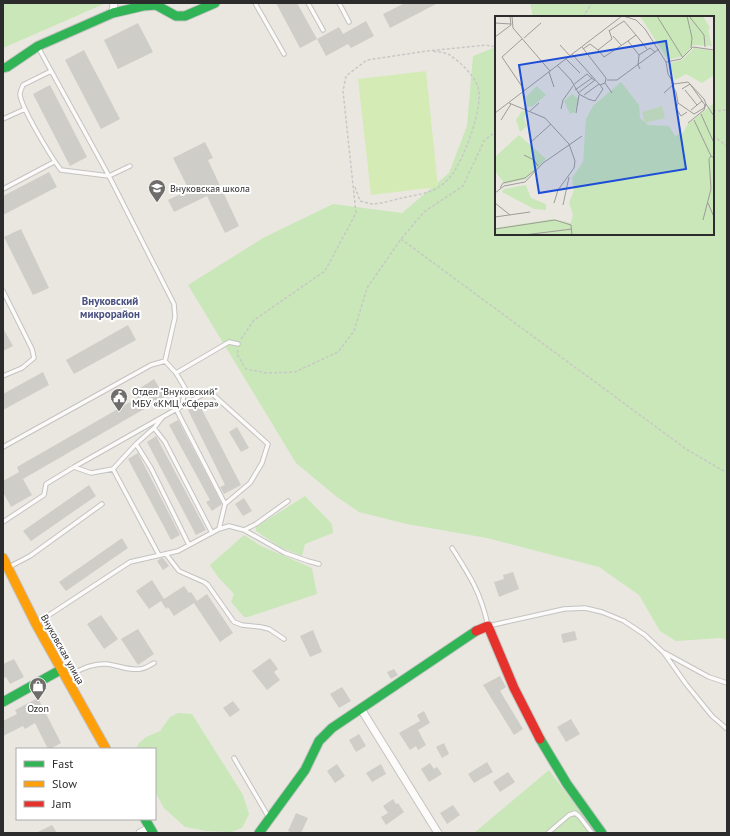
<svg xmlns="http://www.w3.org/2000/svg" width="730" height="836" font-family="'PT Sans',sans-serif">
	<style>
		.green { fill: #c9e7b8 }
		.pitch { fill: #d5ebb6 }
		.building { fill: #cfcdc8 }
		.lines { fill: none; stroke-linecap: round; stroke-linejoin: round }
		.lane-casing { stroke: #c3c3c2; stroke-width: 5.5 }
		.street-casing { stroke: #c3c3c2; stroke-width: 9 }
		.fast-casing { stroke: #c3c3c2; stroke-width: 11 }
		.slow-casing { stroke: #c3c3c2; stroke-width: 11 }
		.jam-casing { stroke: #c3c3c2; stroke-width: 11 }
		.path { stroke: #c8c8c7; stroke-width: 1.5; stroke-dasharray: 3 2; stroke-linecap: butt }
		.lane { stroke: #fcfbfa; stroke-width: 3.5 }
		.street { stroke: #fcfbfa; stroke-width: 7 }
		.fast { stroke: #30b455; stroke-width: 9 }
		.slow { stroke: #ff9f0a; stroke-width: 9 }
		.jam { stroke: #e5322d; stroke-width: 9 }
		.labels { text-anchor: middle; stroke-width: 4; stroke-linejoin: round; paint-order: stroke }
		.poi-label { font-size: 10px; fill: #2c2c2c; stroke: #fff; text-anchor: start }
		.street-label { font-size: 10px; fill: #2c2c2c; stroke: #fff }
		.neighbourhood-label { font-size: 11px; font-weight: bold; fill: #49507f; stroke: #fff }
		.inset-road { fill: none; stroke: #9e9c99; stroke-width: 1 }
		.view { fill: #1d4ed8; fill-opacity: 0.15; stroke: #1d4ed8; stroke-width: 2 }
		.inset-edge { fill: none; stroke: #2c2c2c; stroke-width: 2 }
	</style>
	<rect width="100%" height="100%" fill="#eae7e1"/>
	<path class="green" d="M3,3H106L3,48Z
		M530,3H727V640L720,638L676,641L660,631L639,595L599,567L487,538L407,524L359,512L337,497L296,463L188,285L263,238L333,204L402,213L449,173L467,126L473,56L496,47V234H713V17H533Z
		M305,496L332,524L333,533L305,544L302,556L280,547L256,531V527Z
		M244,535L261,546L312,568L317,594L248,617H244L231,602L234,594L218,577L210,565Z
		M178,713L192,714L243,795L249,814L242,828L231,832L207,831L185,827L164,808L155,792V749H136L138,744L146,737L160,731L170,717Z
		M549,770L596,833H474Z"/>
	<path class="pitch" d="M426,71L438,187L371,195L358,79Z"/>
	<path class="building" d="M276,3H297L317,39L300,48Z
		M405,3H438L390,28L383,14Z
		M366,21L374,36L351,48L348,44L326,56L317,39L339,27L343,34Z
		M138,23L153,52L118,69L104,40Z
		M84,50L120,119L101,129L65,60Z
		M50,85L87,157L70,166L33,94Z
		M205,142L213,158L208,160L239,226L225,233L207,196L174,212L168,200L189,190L173,158Z
		M49,172L57,187L3,215V196Z
		M21,229L49,288L33,295L4,237Z
		M128,325L136,340L74,374L66,360Z
		M3,328L13,346L3,351Z
		M43,372L49,385L3,410V394Z
		M154,379L165,397L23,479L32,495L11,507L3,492V481L19,472L17,467L137,398L134,392Z
		M199,404L241,485L224,494L220,487L225,485L188,410Z
		M178,420L222,504L212,511L206,502L210,500L169,425Z
		M237,427L249,448L241,452L229,432Z
		M156,436L206,530L196,535L147,442Z
		M138,453L180,535L171,540L128,459Z
		M89,485L96,496L31,541L23,531Z
		M244,498L252,511L243,516L235,504Z
		M122,538L128,548L66,591L59,582Z
		M161,558H163L169,566L163,570L157,561Z
		M513,572L519,589L499,597L494,582L504,579L503,575Z
		M152,580L164,599L184,586L189,593L191,592L197,601L207,594L233,633L220,642L194,603L174,616L168,607L166,609L161,601L149,609L136,591Z
		M101,615L118,639L104,649L87,624Z
		M138,629L154,654L138,665L121,639Z
		M313,630L322,652L310,657L300,636Z
		M575,631L577,640L563,643L561,634Z
		M270,658L278,669L274,672L280,680L267,690L252,671Z
		M14,659L24,677L10,684L6,677L3,678V664Z
		M394,669L398,675L391,679L387,672Z
		M500,676L506,687L500,691L523,729L514,735L483,685Z
		M342,687L351,701L339,708L330,694Z
		M38,698L61,743L50,749H48L35,723L25,729L23,726L3,736V721L17,714L15,710Z
		M233,701L240,710L230,717L223,708Z
		M424,711L430,723L418,730L426,745L418,750L416,746L410,750L399,733L420,721L417,715Z
		M571,719L580,734L566,742L557,727Z
		M359,734L366,746L356,752L349,740Z
		M444,743L449,754L442,758L436,747Z
		M487,762L493,772L474,783L468,774Z
		M430,763L434,769L437,767L442,774L429,782L421,769Z
		M337,764L345,776L335,783L327,771Z
		M381,764L386,774L372,782L366,773Z
		M508,772L515,782L500,792L493,782Z
		M393,799L396,804L398,803L404,812L386,825L381,817L388,813L383,806Z
		M453,805L460,815L447,824L440,813Z
		M296,813L308,818L301,833H293L288,831Z
		M52,825L57,833H36Z"/>
	<g class="lines">
		<defs>
			<path id="lane" d="M255,3L284,54
				M308,3L323,30
				M339,3L349,22
				M38,47L109,176L174,304L175,317L165,361
				M51,71L23,85C22,88 20,91 20,94C20,106 53,160 61,170L109,176L130,166
				M3,119L25,109
				M3,189L54,162
				M3,291L32,349L34,358L22,368L3,376
				M176,409L225,504
				M154,428L165,442L212,533
				M136,444L151,468L189,545
				M3,447L151,365L165,361L176,373L229,342L238,344
				M74,467L91,473L113,469
				M3,522L44,495L46,484L74,467L182,406L185,388L176,373
				M219,529L229,526L244,530L285,553L308,561L319,564
				M244,530L256,524L288,501
				M452,548C470,576 481,593 488,626L564,609L585,608L602,612L624,621L645,635L664,653L686,684L712,716L727,729
				M166,554L179,571L204,582L208,585L234,622L242,625L261,627L269,629L284,639
				M159,555L113,469L136,444L154,428L162,418
				M9,567L30,556L102,504
				M37,623L130,562L178,551L219,529L225,504L250,483L262,463L268,444L209,391L182,406
				M665,653L709,677L727,683
				M68,676C80,670 92,663 106,664C118,665 129,671 140,669C145,669 150,665 154,663
				M234,758L268,816
				M548,833L569,815L575,813L579,816L592,833"/>
			<path id="street" d="M113,13L114,3
				M361,709L438,833
				M140,833L150,828"/>
			<path id="fast" d="M3,68L7,67L38,46L113,13L143,6L156,5L176,16H185L215,3
				M3,702L62,669
				M540,739L567,784L602,833
				M145,819L153,833
				M259,833L305,770L319,741L332,728L476,631"/>
			<path id="slow" d="M3,558L36,624L106,749"/>
			<path id="jam" d="M476,631L488,626L514,688L540,739"/>
		</defs>
		<use href="#lane" class="lane-casing"/>
		<use href="#street" class="street-casing"/>
		<use href="#fast" class="fast-casing"/>
		<use href="#slow" class="slow-casing"/>
		<use href="#jam" class="jam-casing"/>
		<path class="path" d="M583,17L592,3
			M713,111L727,110
			M713,136L727,146
			M355,187L360,201C364,202 368,203 372,204C381,204 393,200 402,198C414,195 430,194 440,186C444,184 448,179 451,176C464,159 484,107 478,87C474,75 460,62 450,55C444,52 438,52 432,51
			M401,239L686,449L727,473
			M241,339L254,320L325,271L356,213L343,91L346,76L367,60L427,51L486,45L496,47
			M238,350L237,354L246,369L267,373L295,372L338,352L354,331L367,288L401,239L424,212L463,186L484,141L496,131"/>
		<use href="#lane" class="lane"/>
		<use href="#street" class="street"/>
		<use href="#fast" class="fast"/>
		<use href="#slow" class="slow"/>
		<use href="#jam" class="jam"/>
	</g>
	<defs>
		<symbol id="school-pin" viewBox="-11 -11 22 30"><path d="M0 17L-7.5 6A9.5 9.5 0 1 1 7.5 6Z" fill="#6e6d6b" stroke="#fff"/><path d="M0-5L7-2L0 1L-7-2ZM-4 1L0 2.5L4 1V4Q0 6-4 4Z" fill="#fff"/></symbol>
		<symbol id="civic-pin" viewBox="-11 -11 22 30"><path d="M0 17L-7.5 6A9.5 9.5 0 1 1 7.5 6Z" fill="#6e6d6b" stroke="#fff"/><path d="M-.6-6.5H3V-4.5H.6V-3L4-1V1h2V6H-6V1h2V-1L-.6-3ZM-1.2 2.5V6h2.4V2.5Z" fill="#fff"/></symbol>
		<symbol id="shop-pin" viewBox="-11 -11 22 30"><path d="M0 17L-7.5 6A9.5 9.5 0 1 1 7.5 6Z" fill="#6e6d6b" stroke="#fff"/><path d="M-5-2.5h2.3a2.7 3.5 0 0 1 5.4 0H5L5.5 6h-11ZM-1.5-2.5h3a1.5 2.3 0 0 0-3 0Z" fill="#fff"/></symbol>
	</defs>
	<g fill-rule="evenodd">
		<use href="#school-pin" x="147" y="178" width="20" height="27"/>
		<use href="#civic-pin" x="109" y="387" width="20" height="27"/>
		<use href="#shop-pin" x="28" y="676" width="20" height="27"/>
	</g>
	<g class="labels">
		<g class="poi-label">
			<text x="170" y="192">Внуковская школа</text>
			<text x="132" y="395">Отдел "Внуковский"<tspan x="132" dy="12">МБУ «КМЦ «Сфера»</tspan></text>
			<text x="38" y="712" text-anchor="middle">Ozon</text>
		</g>
		<g class="street-label">
			<text transform="translate(63 649) rotate(61)" y="4">Внуковская улица</text>
		</g>
		<g class="neighbourhood-label">
			<text x="110" y="305">Внуковский<tspan x="110" dy="13">микрорайон</tspan></text>
		</g>
	</g>
	<g transform="translate(495 16)">
		<rect width="219" height="219" fill="#eae7e1"/>
		<path d="M145,0H208L215,12L213,14L217,30L198,29L189,40L173,44ZM199,32L219,35V59L207,67L191,58L180,64L174,47L187,44ZM126,66L144,89L145,102L153,109L174,110L180,120L188,117L193,108L219,87V219H0V212L58,203L76,207L78,198L74,187L79,174L77,162L88,146L91,103L98,90ZM42,70L51,79L38,90L32,91L31,81ZM77,78L84,83L80,96L75,98L69,85ZM27,95H32L29,103L32,110L25,116L21,104ZM24,119L51,143L31,163L10,168L0,155V141ZM31,169L36,182L51,188V194L39,193L7,176L9,173Z" fill="#c9e7b8"/>
		<path d="M167,90L170,102L150,107L147,96Z" fill="#d5ebb6"/>
		<path class="inset-road" d="M17,0L18,12L55,55M128,0L141,4L150,13L171,46L173,58L179,68M162,0L188,42M192,0L197,22L196,32M194,0L209,19L210,31M0,7L16,8M114,14L117,23L103,34L109,41L133,25M114,15L129,5L141,19M118,20L126,29M0,21L16,9L15,0M29,22L46,7M27,23L7,41L30,75M65,29L75,40M87,31L111,62L110,67L117,77M88,33L95,28L103,34M77,38L105,69L110,67M144,39L133,25L141,19L152,33M71,43L85,57M171,46L186,43L198,31L219,34M62,49L76,64L84,78L93,83L100,85L108,73L105,69M145,53L143,49L144,39L155,32L160,36M54,56L59,71M112,64H122L164,33M78,69L92,58L99,64M177,70L181,76L183,87L199,98L209,92L210,89L195,68L187,73M80,74L97,62M190,74L202,89M83,77L100,64M169,77L179,68L193,66L209,83L211,88L209,94L193,107M89,79L104,68M14,87L50,102L74,128L80,145L79,152L63,174L59,187M183,87L181,92L186,100L192,96M211,88L219,100M66,93L68,84L78,70M196,94L207,85M35,95L44,87M0,97L127,0M81,97L84,79M206,98L219,127M6,104L16,88M199,104L216,140M36,126L56,108M29,139L39,144L43,150M5,172L8,167L30,162L40,154M0,177L9,170L30,166L48,147L87,120M0,187L15,199M213,187L219,201M68,189L74,161M0,201L35,196M208,204L216,173L214,143L216,140L219,142M0,213L60,204L76,209L77,219M29,219L77,213"/>
		<path class="view" d="M171,25L191,153L44,177L24,49Z"/>
		<rect width="219" height="219" class="inset-edge"/>
	</g>
	<rect width="730" height="836" fill="none" stroke="#2c2c2c" stroke-width="8"/>
	<rect x="16" y="748" width="140" height="72" fill="#ffffff" stroke="#ababab"/>
	<rect x="24" y="761" width="20" height="6" fill="#30b455" stroke="#ababab"/>
	<text x="52" y="768" font-size="12" fill="#2c2c2c">Fast</text>
	<rect x="24" y="781" width="20" height="6" fill="#ff9f0a" stroke="#ababab"/>
	<text x="52" y="788" font-size="12" fill="#2c2c2c">Slow</text>
	<rect x="24" y="801" width="20" height="6" fill="#e5322d" stroke="#ababab"/>
	<text x="52" y="808" font-size="12" fill="#2c2c2c">Jam</text>
</svg>
